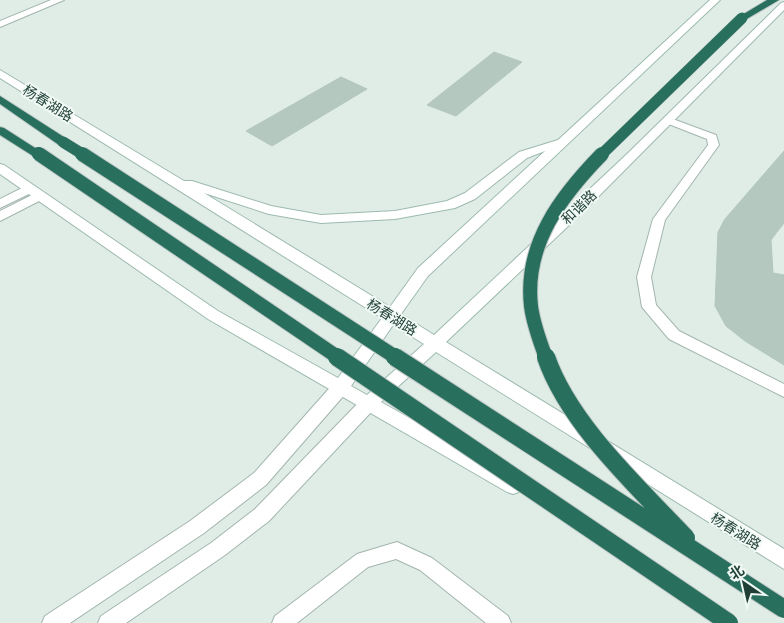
<svg xmlns="http://www.w3.org/2000/svg" width="784" height="623" font-family="'Noto Sans','Noto Sans SC',sans-serif">
	<style>
		.building { fill: #b5c8c0; stroke: #b2c7be }
		.lines { fill: none; stroke-linecap: round; stroke-linejoin: round }
		.lane-casing { stroke: #a2b5ae; stroke-width: 2 }
		.street-casing { stroke: #a2b5ae; stroke-width: 2 }
		.secondary-casing { stroke: #9dbaaf; stroke-width: 2 }
		.highway-casing { stroke: #c0c9c7; stroke-width: 2 }
		.lane { fill: #fff; fill-rule: evenodd }
		.street { fill: #fff; fill-rule: evenodd }
		.secondary { fill: #fff; fill-rule: evenodd }
		.highway { fill: #286f5e; fill-rule: evenodd }
		.highway-bridge-far2-casing { stroke: #c0c9c7; stroke-width: 12; stroke-linecap: butt }
		.highway-bridge-far1-casing { stroke: #c0c9c7; stroke-width: 16; stroke-linecap: butt }
		.highway-bridge-casing { stroke: #c0c9c7; stroke-width: 20; stroke-linecap: butt }
		.highway-bridge-far2 { stroke: #286f5e; stroke-width: 11 }
		.highway-bridge-far1 { stroke: #286f5e; stroke-width: 14 }
		.highway-bridge { stroke: #286f5e; stroke-width: 18 }
		.labels { text-anchor: middle; stroke-width: 4; stroke-linejoin: round; paint-order: stroke }
		.street-label { font-size: 14px; fill: #1f3f36; stroke: #f1f9f5 }
	</style>
	<rect width="100%" height="100%" fill="#e0ede7"/>
	<path class="building" d="M494,52L522,62L456,116L427,105Z
		M341,77L367,89L272,146L246,131Z
		M784,151V223L771,240L773,273L784,275V365L745,341L726,326L715,306L718,232L725,219Z"/>
	<g class="lines">
		<defs>
			<path id="lane" d="M670,118L716,135L719,145L665,220L651,277L656,305L679,331L784,384V397L669,339L642,307L637,277L653,219L708,145L707,139L666,123L665,121Z
				M397,542L432,558L508,616L511,623H486L420,570L396,559L368,567L297,623H272L275,616L357,554Z"/>
			<path id="street" d="M51,0H64L0,27V21Z
				M28,185L34,189L33,192L0,208V199Z
				M38,192L44,196L43,199L0,221V211Z
				M340,381L346,383L348,388L346,393L266,485L204,533L70,623H42L45,616L190,521L254,473L334,383Z
				M368,397L374,399L376,404L374,409L269,521L225,555L126,623H98L101,616L211,543L255,509L362,399Z"/>
			<path id="secondary" d="M710,0H720L428,276L401,314L434,335L626,155L781,3L784,2V10L584,211L446,342L784,549V569L436,352L381,402L519,480L522,486L519,492L513,494L507,492L208,319L0,174V164L4,165L218,311L338,378L382,318L0,78V70L184,181H192L271,206L321,215L395,211L447,201L465,193L519,152L558,140ZM545,151L418,268L390,307L204,193L269,214L321,223L395,219L455,208L475,199L527,158ZM393,325L424,344L367,395L351,386Z"/>
			<path id="highway" d="M767,0H779L745,20L742,21L737,18Z
				M0,96L67,139L69,142L67,145H59L0,104Z
				M0,127L4,128L43,153L41,156H33L0,135Z"/>
		</defs>
		<use href="#lane" class="lane-casing"/>
		<use href="#street" class="street-casing"/>
		<use href="#secondary" class="secondary-casing"/>
		<use href="#highway" class="highway-casing"/>
		<use href="#lane" class="lane"/>
		<use href="#street" class="street"/>
		<use href="#secondary" class="secondary"/>
		<use href="#highway" class="highway"/>
		<defs>
			<path id="highway-bridge-far2" d="M63,142L84,155
				M37,153L41,155
				M601,155L742,18"/>
			<path id="highway-bridge-far1" d="M39,154L339,358
				M82,154L397,358
				M546,358C540,342 533,323 531,306C524,244 561,196 602,154"/>
			<path id="highway-bridge" d="M337,357L729,623
				M395,357L784,609
				M546,357C569,424 638,487 686,538"/>
		</defs>
		<use href="#highway-bridge-far2" class="highway-bridge-far2-casing"/>
		<use href="#highway-bridge-far1" class="highway-bridge-far1-casing"/>
		<use href="#highway-bridge" class="highway-bridge-casing"/>
		<use href="#highway-bridge-far2" class="highway-bridge-far2"/>
		<use href="#highway-bridge-far1" class="highway-bridge-far1"/>
		<use href="#highway-bridge" class="highway-bridge"/>
	</g>
	<g class="labels">
		<g class="street-label">
			<text transform="translate(48 103) rotate(32)" y="5">杨春湖路</text>
			<text transform="translate(579 207) rotate(-44)" y="5">和谐路</text>
			<text transform="translate(392 317) rotate(32)" y="5">杨春湖路</text>
			<text transform="translate(736 531) rotate(32)" y="5">杨春湖路</text>
		</g>
	</g>
	<g transform="translate(744 583) rotate(326)" stroke="#f1f9f5" stroke-width="4" paint-order="stroke">
	<path d="M0-4L9 19L0 12L-9 19Z" fill="#1f3f36"/>
	<text y="-8" font-size="14" font-weight="bold" text-anchor="middle" fill="#1f3f36">北</text>
	</g>
</svg>
